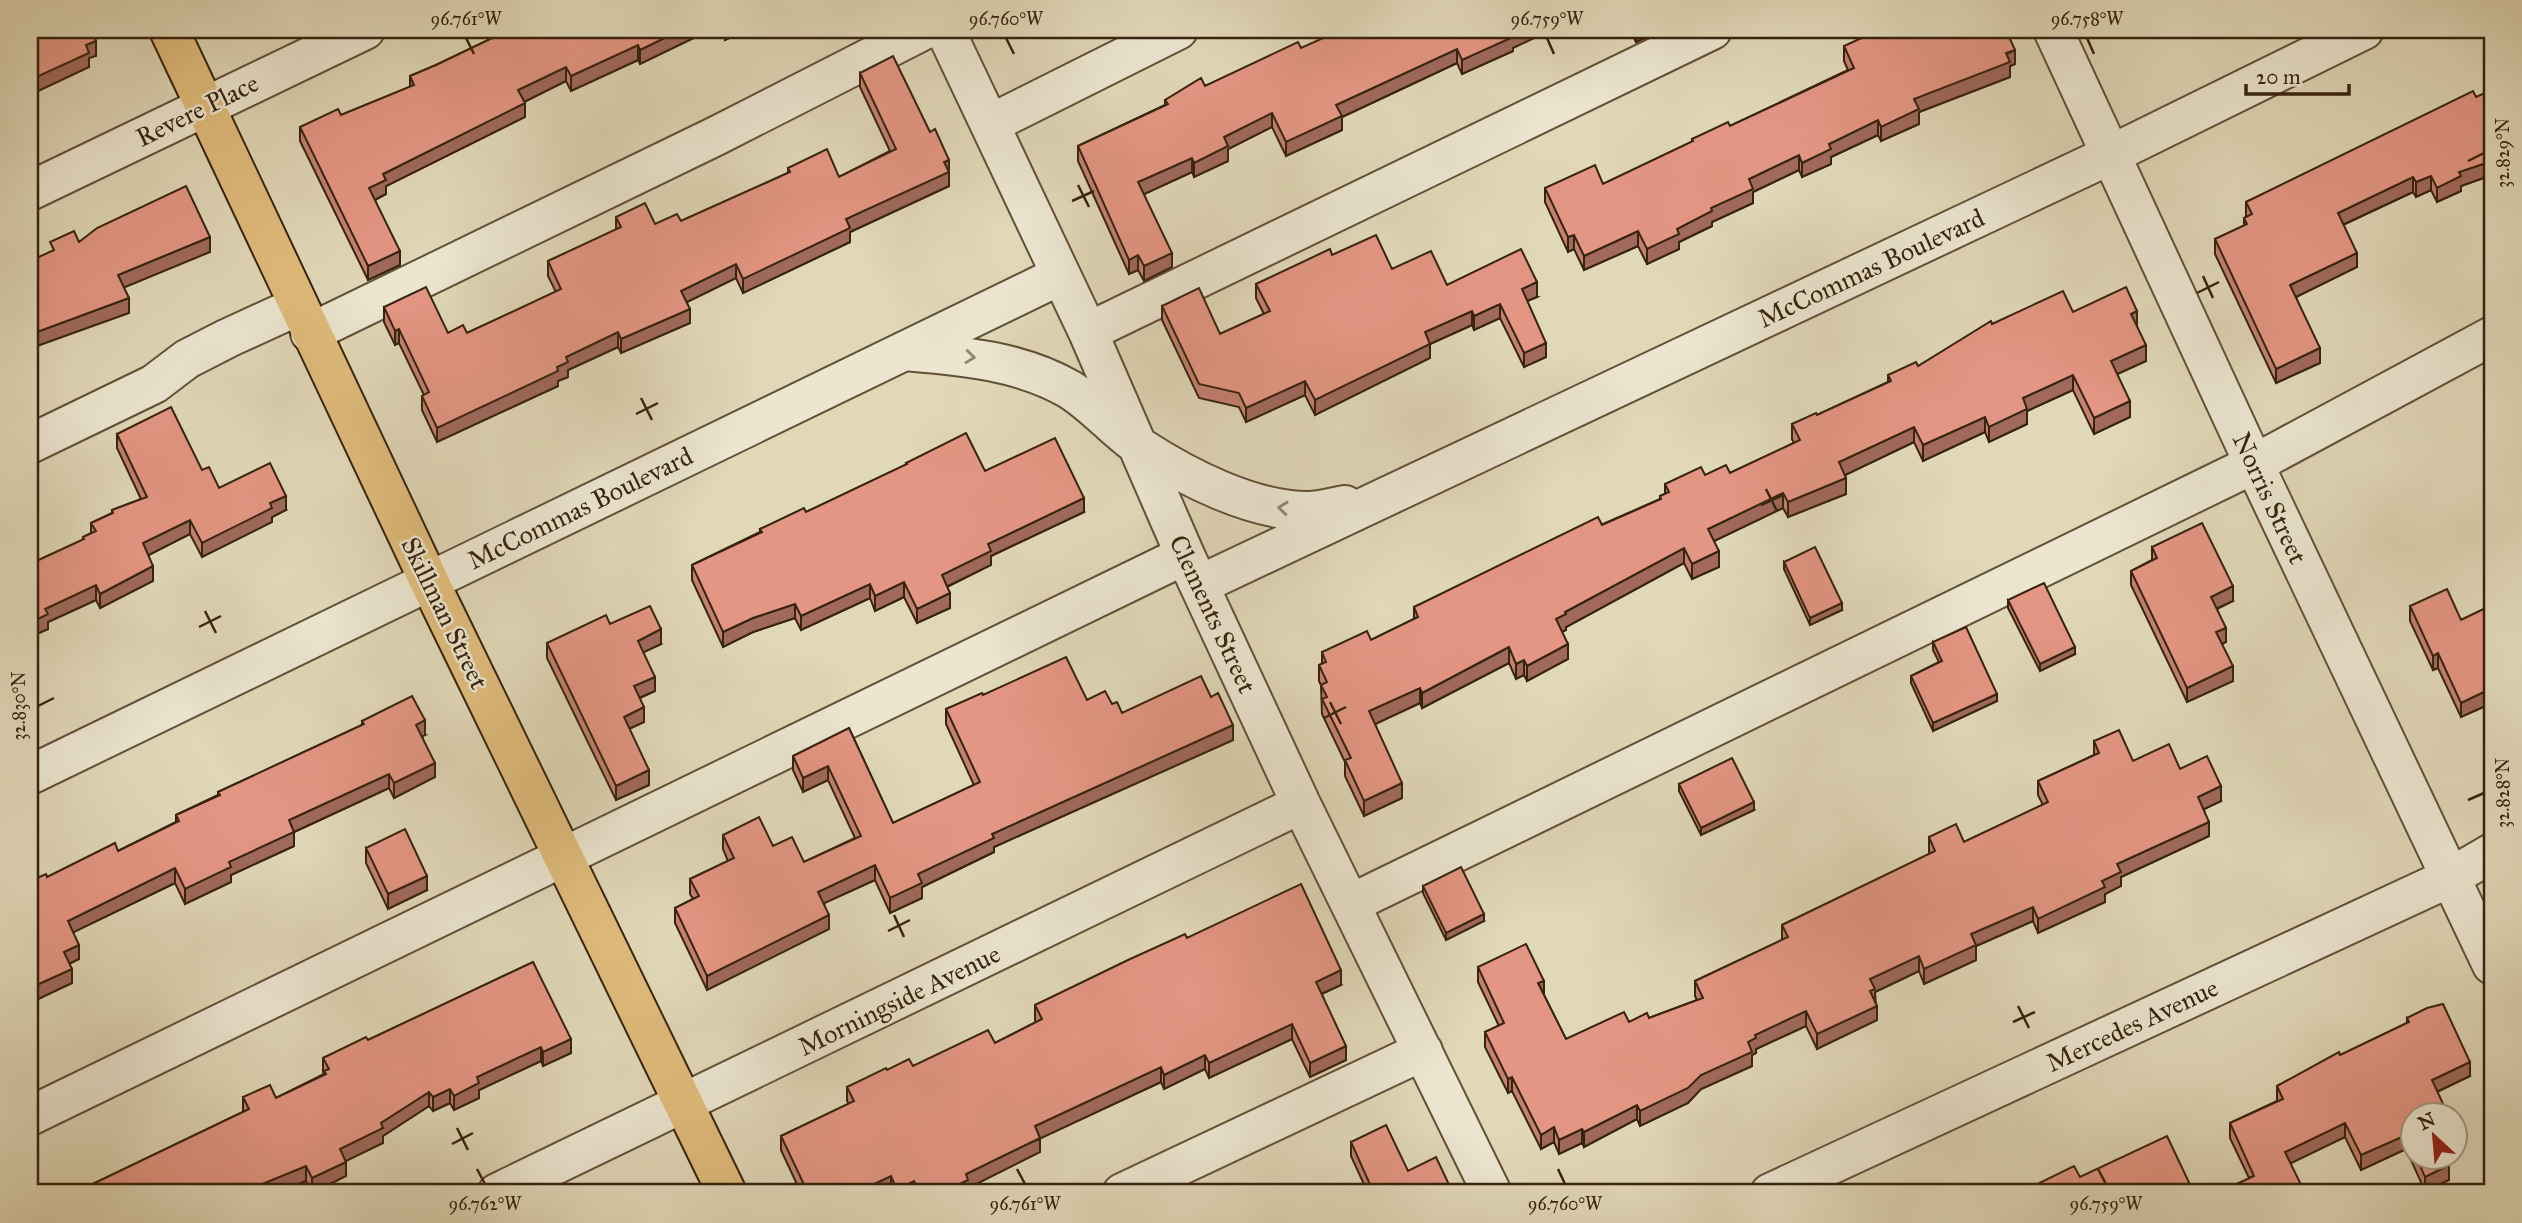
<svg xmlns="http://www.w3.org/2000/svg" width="2522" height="1223" font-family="'IM FELL Great Primer',serif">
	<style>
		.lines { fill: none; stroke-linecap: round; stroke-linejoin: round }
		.minor-casing { stroke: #625038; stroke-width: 42 }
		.major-casing { stroke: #37230e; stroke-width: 42 }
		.minor { stroke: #ece6d1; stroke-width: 38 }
		.major { stroke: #e0bc7c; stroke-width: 38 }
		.wall { fill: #c48172; stroke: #37230e; stroke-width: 2 }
		.shaded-wall { fill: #a0695c; stroke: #37230e; stroke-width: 2 }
		.building { fill: #e49684; stroke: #37230e; stroke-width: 2 }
		.oneway { stroke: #928470 }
		.ticks { fill: none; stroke: #37230e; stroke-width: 2.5 }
		.labels { text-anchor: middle; stroke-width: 5; stroke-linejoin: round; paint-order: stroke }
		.street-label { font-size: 26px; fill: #37230e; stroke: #ece6d1 }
		.neatline { fill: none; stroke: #37230e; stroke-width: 2.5 }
		.ticks-label { font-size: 18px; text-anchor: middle; fill: #37230e }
	</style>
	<rect width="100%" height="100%" fill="#e1d8b8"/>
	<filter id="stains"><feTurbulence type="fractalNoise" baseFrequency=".00286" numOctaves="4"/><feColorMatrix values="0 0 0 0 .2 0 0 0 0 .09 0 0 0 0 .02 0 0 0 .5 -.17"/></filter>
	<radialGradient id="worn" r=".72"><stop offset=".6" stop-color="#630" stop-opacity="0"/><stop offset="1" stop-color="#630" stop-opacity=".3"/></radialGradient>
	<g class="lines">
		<defs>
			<path id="minor" d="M945,30L1088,332L1185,555L1301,804L1492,1193
				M2053,30L2254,464L2492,965
				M990,124L1178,30
				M30,191L365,30
				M1088,332L1712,30
				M310,333L716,136L924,30
				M904,351C961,356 1018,360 1069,389C1095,405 1115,430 1140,447C1186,477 1252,511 1308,511C1320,511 1333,507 1345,505
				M30,444L154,384L187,359L228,338L298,306
				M1199,585L2110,155L2364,30
				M30,775L1061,275
				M1350,904L2254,464L2492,336
				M30,1116L1185,555
				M497,1193L1301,804
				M1122,1193L1423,1051
				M1770,1193L2449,878L2492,853"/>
			<path id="major" d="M169,30L429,581L727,1193"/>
		</defs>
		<use href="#minor" class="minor-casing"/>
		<use href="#major" class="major-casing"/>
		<use href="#minor" class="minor"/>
		<use href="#major" class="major"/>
	</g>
	<path class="wall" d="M509,30H710L640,64L638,60L571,91L566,81L524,102L525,117L386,186V194L375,200L400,265L368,280L300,141V127L341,115L410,87V76L436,65Z
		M720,30H747L725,40Z
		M1630,30H1662L1636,42Z
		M1844,46L2015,64L2010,66V77L1919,112V124L1881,141L1878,135L1831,157V164L1802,177L1799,170L1753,192V203L1712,222V226L1679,242V249L1647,264L1638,246L1584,270L1574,249L1568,252L1545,202V188L1603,184L1692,142V139L1730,126L1848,70L1844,61Z
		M1301,48H1513V51L1462,74L1457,63L1342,117V130L1286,156L1272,127L1228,149V161L1194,177L1192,172L1144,194L1172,267L1144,281L1138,270L1129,274L1078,161V146L1165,105V100L1205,86Z
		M860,73L930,132L949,160V186L850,232V242L743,293L736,278L687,302L690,323L621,353L618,347L568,370V377L558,381V386L437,442L422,410V396L424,395L399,343L395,345L384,322V307L448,333H467L556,292L548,276V261L616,230V217L655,224L681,221L788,173V168L839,177L890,151L860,87Z
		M2492,90V175L2461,186V191L2437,202L2431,190L2416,197L2413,192L2343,225L2357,267L2296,297L2320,363L2276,383L2215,254V239L2244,226V218L2246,217V202Z
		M1332,255L1392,269L1447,285L1537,297L1527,301L1546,357L1524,367L1500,318L1474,330L1472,325L1430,344V358L1315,415L1305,395L1246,422L1239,407L1199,398L1162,320V306L1220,334L1264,314L1256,298V284Z
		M2073,312L2137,326L2146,361L2117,374L2130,417L2094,434L2073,390L2027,411V424L1989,442L1985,432L1923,461L1914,442L1845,475L1846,494L1788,517L1783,508L1714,541L1719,567L1692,579L1684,563L1566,627V630L1562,632L1568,659L1527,681L1524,675L1516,679L1509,663L1422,708L1420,703L1375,724L1402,798L1364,816L1345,776V762L1322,714L1321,685L1319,681V665L1322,664V652L1371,640L1414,619V607L1660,499V496L1665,494V484L1705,475L1730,473L1794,443L1792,439V424L1817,415L1888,382V375L1918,366L1992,324Z
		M117,434L202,470L219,488L286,510L272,517V522L202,557L190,534L148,555L153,581L100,608L96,600L48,622V629L30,637V564L83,540V537L91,533V523L112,513V510L141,499L117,448Z
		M906,463L985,471L1084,512L991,556V565L947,587L950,608L917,623L904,597L875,611L870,598L801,630L795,618L753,632L723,647L692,580V565L760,532V529L806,512L906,465Z
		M2152,547L2233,601L2217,609L2226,642L2222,644L2233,681L2187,702L2131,585V571L2152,560Z
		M1784,562L1842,610L1810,625L1784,569Z
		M2008,600L2075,654L2040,671L2008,608Z
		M2492,605V703L2461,717L2438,668L2433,670L2410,621V606L2461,620Z
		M610,624L661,644L643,652L655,691L640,698L644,722L629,729L649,785L616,800L547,658V643Z
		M1933,642L1997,701L1933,731L1911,683V676L1939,662L1933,650Z
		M983,695L1087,700L1112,704L1122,713L1211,697L1233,740L994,847V852L922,887V898L890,913L875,880L824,903L829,929L707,990L675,923V908L693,899L690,894V879L728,861L723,849V835L773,846L804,862L855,838L828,780L803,792L793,770V756L849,728L893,823L974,785L946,724V709Z
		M362,721L425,735L422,736L435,777L394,798L389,788L294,832V846L231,875V882L185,904L175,883L73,932L79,959L69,964L72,983L30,1003V881L47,877L118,851L176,822V815L218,795V792L362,725Z
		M2094,741L2133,761L2180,769L2221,801L2204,809L2209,836L2121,877V886L2105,894V902L2038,933L2033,921L1976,946V960L1924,984L1919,971L1875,992L1877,1020L1817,1049L1806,1026L1756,1049V1053L1752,1055V1066L1701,1089L1688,1103L1640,1126L1637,1119L1584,1147L1582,1143L1559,1154L1554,1142L1541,1149L1512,1091L1508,1093L1485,1047V1032L1499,1026L1478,982V967L1544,995L1566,1039L1629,1022L1649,1018L1697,1000L1695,996V981L1782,940V925L1930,854L1929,852V837L1964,842L2043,805L2038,795V781L2094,755Z
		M1679,784L1754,810L1701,835L1679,791Z
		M366,848L427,890L388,909L366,863Z
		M1423,886L1484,921L1446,940L1423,893Z
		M1187,938L1341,985L1322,994L1346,1060L1310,1077L1292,1039L1209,1078L1205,1069L1164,1089L1161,1082L1040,1138V1152L968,1188V1193H892L891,1190L884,1193H801L781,1150V1136L849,1104L847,1101V1087L887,1070L913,1066L995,1043L1036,1022L1035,1020V1005Z
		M533,962L571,1053L543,1066L541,1061L479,1090V1098L454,1110L450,1103L433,1111L429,1106L383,1136V1143L345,1161L346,1176L312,1193L306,1181L275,1193H74L243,1112V1097L276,1098L324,1074L323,1072V1058L368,1040Z
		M2407,1018L2470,1076L2437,1092L2445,1115H2413V1157H2445L2449,1180L2425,1191L2406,1149L2361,1170L2345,1137L2249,1178L2230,1138V1123L2277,1101V1086L2407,1023Z
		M1351,1142L1408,1171L1367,1191L1351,1156Z"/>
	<path class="shaded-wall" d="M681,30H710L640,64V50Z
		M725,30H747L725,40Z
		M1520,30H1551L1513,48V51L1462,74V60Z
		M1636,30H1662L1636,42Z
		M96,41V56L89,58V67L30,95V80L86,45Z
		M638,45V60L571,91V76Z
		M1457,49V63L1342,117V130L1286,156V142L1336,105Z
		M2015,50V64L2010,66V77L1919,112V124L1881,141V127L1914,99Z
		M566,67V81L518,105V90Z
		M525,103V117L386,186V194L369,203V188L383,174Z
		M1272,113V127L1228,149V161L1194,177V163L1224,137Z
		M1878,120V135L1831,157V164L1802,177V163L1829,144Z
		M1799,155V170L1753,192V203L1712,222V226L1679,242V249L1647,264V249L1677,229L1711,208L1749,179Z
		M1192,158V172L1138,197V182Z
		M949,160V186L850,232V242L743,293V279Z
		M2492,161V175L2461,186V191L2437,202V188L2459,172Z
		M2431,176V190L2416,197V182Z
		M2413,177V192L2338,227V213Z
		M1638,231V246L1584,270V256Z
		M1574,235V249L1568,252V237Z
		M210,237V252L118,290V275Z
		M400,251V265L368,280V266Z
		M1172,253V267L1144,281V266Z
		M2357,253V267L2290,300V285Z
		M1138,255V270L1129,274V260Z
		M736,264V278L681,305V291Z
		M1537,282V297L1522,303V289Z
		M129,298V313L37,346V354L30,357V343L34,333Z
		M1500,304V318L1474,330V316Z
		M690,309V323L621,353V339Z
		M1472,311V325L1430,344V358L1315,415V400L1425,332Z
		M2137,311V326L2131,329V314Z
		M399,329V343L395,345V331Z
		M618,332V347L568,370V377L558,381V386L437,442V428L557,367L566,357Z
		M1546,343V357L1524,367V353Z
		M2146,345V361L2111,377V361Z
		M2320,348V363L2276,383V369Z
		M2073,375V390L2027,411V424L1989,442V427L2023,398Z
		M1305,381V395L1246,422V408Z
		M2130,401V417L2094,434V418Z
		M1985,417V432L1923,461V445Z
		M1914,427V442L1839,478V462Z
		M1846,478V494L1788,517V502Z
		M1783,493V508L1708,544V529Z
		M286,496V510L272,517V522L202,557V543L270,503Z
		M1084,498V512L991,556V565L942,589V575L988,544Z
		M190,520V534L143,558V543Z
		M1684,548V563L1566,627V630L1556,634V619L1565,612Z
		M1719,551V567L1692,579V564Z
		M153,566V581L100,608V594Z
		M904,582V597L875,611V596Z
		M870,584V598L801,630V616Z
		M96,585V600L48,622V629L30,637V623L45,609Z
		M2233,586V601L2211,611V597Z
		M950,593V608L917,623V609Z
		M1842,603V610L1810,625V618Z
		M795,604V618L753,632L723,647V632L753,618Z
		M2226,628V642L2216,647V632Z
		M661,629V644L638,655V641Z
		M1568,644V659L1527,681V666Z
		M1509,647V663L1422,708V693Z
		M2075,647V654L2040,671V664Z
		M2438,653V668L2433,670V656Z
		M1524,660V675L1516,679V664Z
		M2233,666V681L2187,702V688Z
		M655,677V691L634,700V686Z
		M1420,688V703L1369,727V711Z
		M2492,688V703L2461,717V703Z
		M1997,694V701L1933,731V723Z
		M644,707V722L624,731V717Z
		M425,720V735L416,740V725Z
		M1233,725V740L994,847V852L922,887V898L890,913V898L918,874L992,834Z
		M435,763V777L394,798V783Z
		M828,766V780L803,792V778Z
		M649,770V785L616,800V786Z
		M389,774V788L294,832V846L231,875V882L185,904V889L229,862L289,820Z
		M1402,783V798L1364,816V801Z
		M2221,786V801L2198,812V797Z
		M1754,802V810L1701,835V828Z
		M2209,822V836L2121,877V886L2105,894V902L2038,933V919L2102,881L2117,864Z
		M875,865V880L818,906V892Z
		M175,868V883L68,935V921Z
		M427,876V890L388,909V894Z
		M2033,907V921L1976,946V960L1924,984V969L1971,934Z
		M1484,914V921L1446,940V933Z
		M829,915V929L707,990V976Z
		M79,945V959L64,966V952Z
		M1919,956V971L1875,992V1003L1870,1006V979Z
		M72,969V983L30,1003V988Z
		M1341,970V985L1316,996V982Z
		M1544,981V995L1538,983Z
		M1877,1006V1020L1817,1049V1034Z
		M1806,1011V1026L1756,1049V1053L1752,1055V1066L1701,1089L1688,1103L1640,1126V1111L1701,1075L1748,1042L1755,1035Z
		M1292,1024V1039L1209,1078V1063Z
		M571,1039V1053L543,1066V1052Z
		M1346,1046V1060L1310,1077V1063Z
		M541,1047V1061L479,1090V1098L454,1110V1096L477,1077Z
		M1205,1055V1069L1164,1089V1075Z
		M2470,1062V1076L2432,1094V1080Z
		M1161,1067V1082L1035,1141V1126Z
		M1512,1077V1091L1508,1093V1079Z
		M450,1089V1103L433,1111V1097Z
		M429,1092V1106L383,1136V1143L340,1164V1149Z
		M1637,1105V1119L1584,1147V1132Z
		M2445,1108V1115H2432Z
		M2345,1123V1137L2285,1166V1152Z
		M1554,1127V1142L1541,1149V1135Z
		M1582,1129V1143L1559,1154V1140Z
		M2406,1135V1149L2361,1170V1155Z
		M1040,1138V1152L968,1188V1193H940L966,1174Z
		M346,1162V1176L312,1193V1178Z
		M2449,1165V1180L2425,1191V1177Z
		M306,1166V1181L275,1193H240Z
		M891,1176V1190L884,1193H855Z
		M914,1181V1193H897V1190Z"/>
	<path class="building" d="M30,30H91L96,41L86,45L89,53L30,80Z
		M509,30H681L640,50L638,45L571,76L566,67L518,90L525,103L383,174L386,180L369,188L400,251L368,266L300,127L338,109L341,115L414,85L410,76L436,65Z
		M1341,30H1520L1511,34L1513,37L1462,60L1457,49L1336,105L1342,116L1286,142L1272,113L1224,137L1228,146L1194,163L1192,158L1138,182L1172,253L1144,266L1138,255L1129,260L1078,146L1168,104L1165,100L1201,78L1205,86L1298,42L1301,48Z
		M1879,30H2006L2015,50L2006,53L2010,62L1914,99L1919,109L1881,127L1878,120L1829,144L1831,149L1802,163L1799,155L1749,179L1753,189L1711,208L1712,211L1677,229L1679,234L1647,249L1638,231L1584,256L1574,235L1568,237L1545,188L1595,165L1603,184L1693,141L1692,139L1728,122L1730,126L1854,68L1844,46Z
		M893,56L930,132L935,129L949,160L944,162L949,172L846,219L850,228L743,279L736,264L681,291L690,309L621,339L618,332L566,357L568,362L557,367L558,371L437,428L422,396L429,392L399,329L395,331L384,307L426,287L448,333L463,325L467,333L561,289L548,261L621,227L616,217L645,203L655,224L677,214L681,221L790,172L788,168L827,149L839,177L896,149L860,73Z
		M2492,90V161L2459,172L2461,176L2437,188L2431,176L2416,182L2413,177L2338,213L2357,253L2290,285L2320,348L2276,369L2215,239L2247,224L2244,218L2252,214L2246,202L2473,91L2476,97Z
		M186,186L210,237L118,275L129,298L34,333L37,339L30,343V261L54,250L50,242L74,231L79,242L97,228Z
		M1376,235L1392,269L1431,251L1447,285L1521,249L1537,282L1522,289L1546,343L1524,353L1500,304L1474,316L1472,311L1425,332L1430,344L1315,400L1305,381L1246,408L1239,393L1199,384L1162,306L1199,288L1220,334L1270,311L1256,284L1330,249L1332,255Z
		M2126,287L2137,311L2131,314L2146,345L2111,361L2130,401L2094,418L2073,375L2023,398L2027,409L1989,427L1985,417L1923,445L1914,427L1839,462L1846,478L1788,502L1783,493L1708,529L1719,551L1692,564L1684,548L1565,612L1566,614L1556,619L1568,644L1527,666L1524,660L1516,664L1509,647L1422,693L1420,688L1369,711L1402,783L1364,801L1345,760L1351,758L1322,699L1327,697L1321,685L1327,682L1319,665L1326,662L1322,652L1367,631L1371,640L1418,617L1414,607L1598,517L1602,525L1661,499L1660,496L1669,492L1665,484L1701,467L1705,475L1726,465L1730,473L1800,440L1792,424L1816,413L1817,415L1891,381L1888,375L1916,362L1918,366L1991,321L1992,324L2063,291L2073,312Z
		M171,407L202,470L209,467L219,488L270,463L286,496L270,503L272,508L202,543L190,520L143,543L153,566L100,594L96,585L45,609L48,614L30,623V564L84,539L83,537L96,531L91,523L113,513L112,510L147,497L117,434Z
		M966,433L985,471L1055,438L1084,498L988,544L991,551L942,575L950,593L917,609L904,582L875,596L870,584L801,616L795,604L753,618L723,632L692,565L762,532L760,529L804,508L806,512L907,464L906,463Z
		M2202,523L2233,586L2211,597L2226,628L2216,632L2233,666L2187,688L2131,571L2157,558L2152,547Z
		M1815,547L1842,603L1810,618L1784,562Z
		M2044,583L2075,647L2040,664L2008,600Z
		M2447,589L2461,620L2492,605V688L2461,703L2438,653L2433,656L2410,606Z
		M650,606L661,629L638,641L655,677L634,686L644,707L624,717L649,770L616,786L547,643L606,615L610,624Z
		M1966,627L1997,694L1933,723L1911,676L1942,661L1933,642Z
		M1066,657L1087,700L1105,691L1112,704L1117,702L1122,713L1201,676L1211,697L1218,693L1233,725L992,834L994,838L918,874L922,883L890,898L875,865L818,892L829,915L707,976L675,908L699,896L690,879L734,858L723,835L759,817L773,846L792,837L804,862L861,836L828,766L803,778L793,756L849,728L893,823L980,782L946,709L982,693L983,695Z
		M412,696L425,720L416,725L435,763L394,783L389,774L289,820L294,832L229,862L231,867L185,889L175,868L68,921L79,945L64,952L72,969L30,988V881L46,874L47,877L115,843L118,851L179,821L176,815L220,795L218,792L364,724L362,721Z
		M2119,730L2133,761L2169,744L2180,769L2207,756L2221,786L2198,797L2209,822L2117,864L2121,872L2102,881L2105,887L2038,919L2033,907L1971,934L1976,945L1924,969L1919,956L1870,979L1875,989L1870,991L1877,1006L1817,1034L1806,1011L1755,1035L1756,1038L1748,1042L1752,1052L1701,1075L1688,1088L1640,1111L1637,1105L1584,1132L1582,1129L1559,1140L1554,1127L1541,1135L1512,1077L1508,1079L1485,1032L1504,1023L1478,967L1526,944L1544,981L1538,983L1566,1039L1624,1012L1629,1022L1647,1013L1649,1018L1703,998L1695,981L1788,937L1782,925L1935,851L1929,837L1956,824L1964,842L2048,802L2038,781L2099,753L2094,741Z
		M1732,758L1754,802L1701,828L1679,784Z
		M405,829L427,876L388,894L366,848Z
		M1461,867L1484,914L1446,933L1423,886Z
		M1301,884L1341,970L1316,982L1346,1046L1310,1063L1292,1024L1209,1063L1205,1055L1164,1075L1161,1067L1035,1126L1040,1138L966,1174L968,1180L940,1193H920L914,1181L897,1190L891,1176L855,1193H808L781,1136L854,1101L847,1087L886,1068L887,1070L909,1059L913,1066L988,1030L995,1043L1042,1019L1035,1005L1128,960L1185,934L1187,938Z
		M533,962L571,1039L543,1052L541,1047L477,1077L479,1083L454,1096L450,1089L433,1097L429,1092L381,1123L383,1128L340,1149L346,1162L312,1178L306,1166L240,1193H74L249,1109L243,1097L270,1085L276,1098L326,1074L324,1071L329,1069L323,1058L366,1037L368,1040Z
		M2443,1004L2470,1062L2432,1080L2445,1108L2432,1115H2413V1151L2406,1135L2361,1155L2345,1123L2285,1152L2305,1193H2217L2254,1176L2230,1123L2283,1099L2277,1086L2339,1052L2340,1055L2409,1022L2407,1018L2427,1008Z
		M1386,1125L1408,1171L1436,1157L1453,1193H1363L1372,1189L1351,1142Z
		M2167,1136L2194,1193H2019L2074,1166L2080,1177Z
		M2416,1157H2445L2449,1165L2425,1177Z"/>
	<defs><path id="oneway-chevron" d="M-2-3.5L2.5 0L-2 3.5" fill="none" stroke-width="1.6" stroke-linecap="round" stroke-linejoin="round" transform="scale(1.75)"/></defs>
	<g class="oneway">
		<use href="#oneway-chevron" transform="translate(970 357) rotate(7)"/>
		<use href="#oneway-chevron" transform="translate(1283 508) rotate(-174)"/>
	</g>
	<path class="ticks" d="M466,38L474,54M1006,38L1014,54M1547,38L1554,54M2087,38L2094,54M2468,161L2484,153M1078,185L1089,207M1072,201L1094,191M2203,276L2213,298M2197,293L2219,282M641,398L652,420M636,414L658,403M1766,489L1777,511M1761,505L1783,495M205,611L216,633M199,627L221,616M1330,702L1341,724M38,706L54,698M1324,718L1346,707M2468,800L2484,793M894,915L904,937M888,931L910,920M2018,1006L2029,1028M2013,1022L2035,1012M457,1128L468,1150M452,1144L473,1133M477,1169L485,1184M1017,1169L1025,1184M1558,1169L1565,1184M2098,1169L2106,1184"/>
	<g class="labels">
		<g class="street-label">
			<text transform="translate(197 110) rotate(-26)" y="9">Revere Place</text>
			<text transform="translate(1871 268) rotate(-25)" y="9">McCommas Boulevard</text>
			<text transform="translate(2270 498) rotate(65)" y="9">Norris Street</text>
			<text transform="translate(580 508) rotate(-26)" y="9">McCommas Boulevard</text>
			<text transform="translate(445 613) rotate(64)" y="9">Skillman Street</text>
			<text transform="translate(1213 614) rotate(65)" y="9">Clements Street</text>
			<text transform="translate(899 1000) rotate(-26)" y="9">Morningside Avenue</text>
			<text transform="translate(2132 1025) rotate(-25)" y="9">Mercedes Avenue</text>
		</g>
	</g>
	<rect width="2522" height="1223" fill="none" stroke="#e1d8b8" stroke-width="77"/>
	<g transform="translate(2434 1136) rotate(334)"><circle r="33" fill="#ece6d1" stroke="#a49883" stroke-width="2"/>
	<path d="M0-5L12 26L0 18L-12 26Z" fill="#8f2418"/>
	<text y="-10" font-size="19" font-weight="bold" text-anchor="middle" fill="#37230e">N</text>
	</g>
	<path d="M2246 84v10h103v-10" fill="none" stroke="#37230e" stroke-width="3.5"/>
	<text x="2256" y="84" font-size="21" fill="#37230e" stroke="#ece6d1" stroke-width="5" paint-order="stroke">20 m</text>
	<rect x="38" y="38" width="2446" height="1146" class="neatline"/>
	<g class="ticks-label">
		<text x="466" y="25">96.761°W</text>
		<text x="1006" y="25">96.760°W</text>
		<text x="1547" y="25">96.759°W</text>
		<text x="2087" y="25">96.758°W</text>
		<text transform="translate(2503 153) rotate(-90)" y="6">32.829°N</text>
		<text transform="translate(19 706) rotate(-90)" y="6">32.830°N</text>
		<text transform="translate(2503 793) rotate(-90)" y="6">32.828°N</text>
		<text x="485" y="1210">96.762°W</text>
		<text x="1025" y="1210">96.761°W</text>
		<text x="1565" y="1210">96.760°W</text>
		<text x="2106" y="1210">96.759°W</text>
	</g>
	<rect width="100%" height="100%" filter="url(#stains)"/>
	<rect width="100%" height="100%" fill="url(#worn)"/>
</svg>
